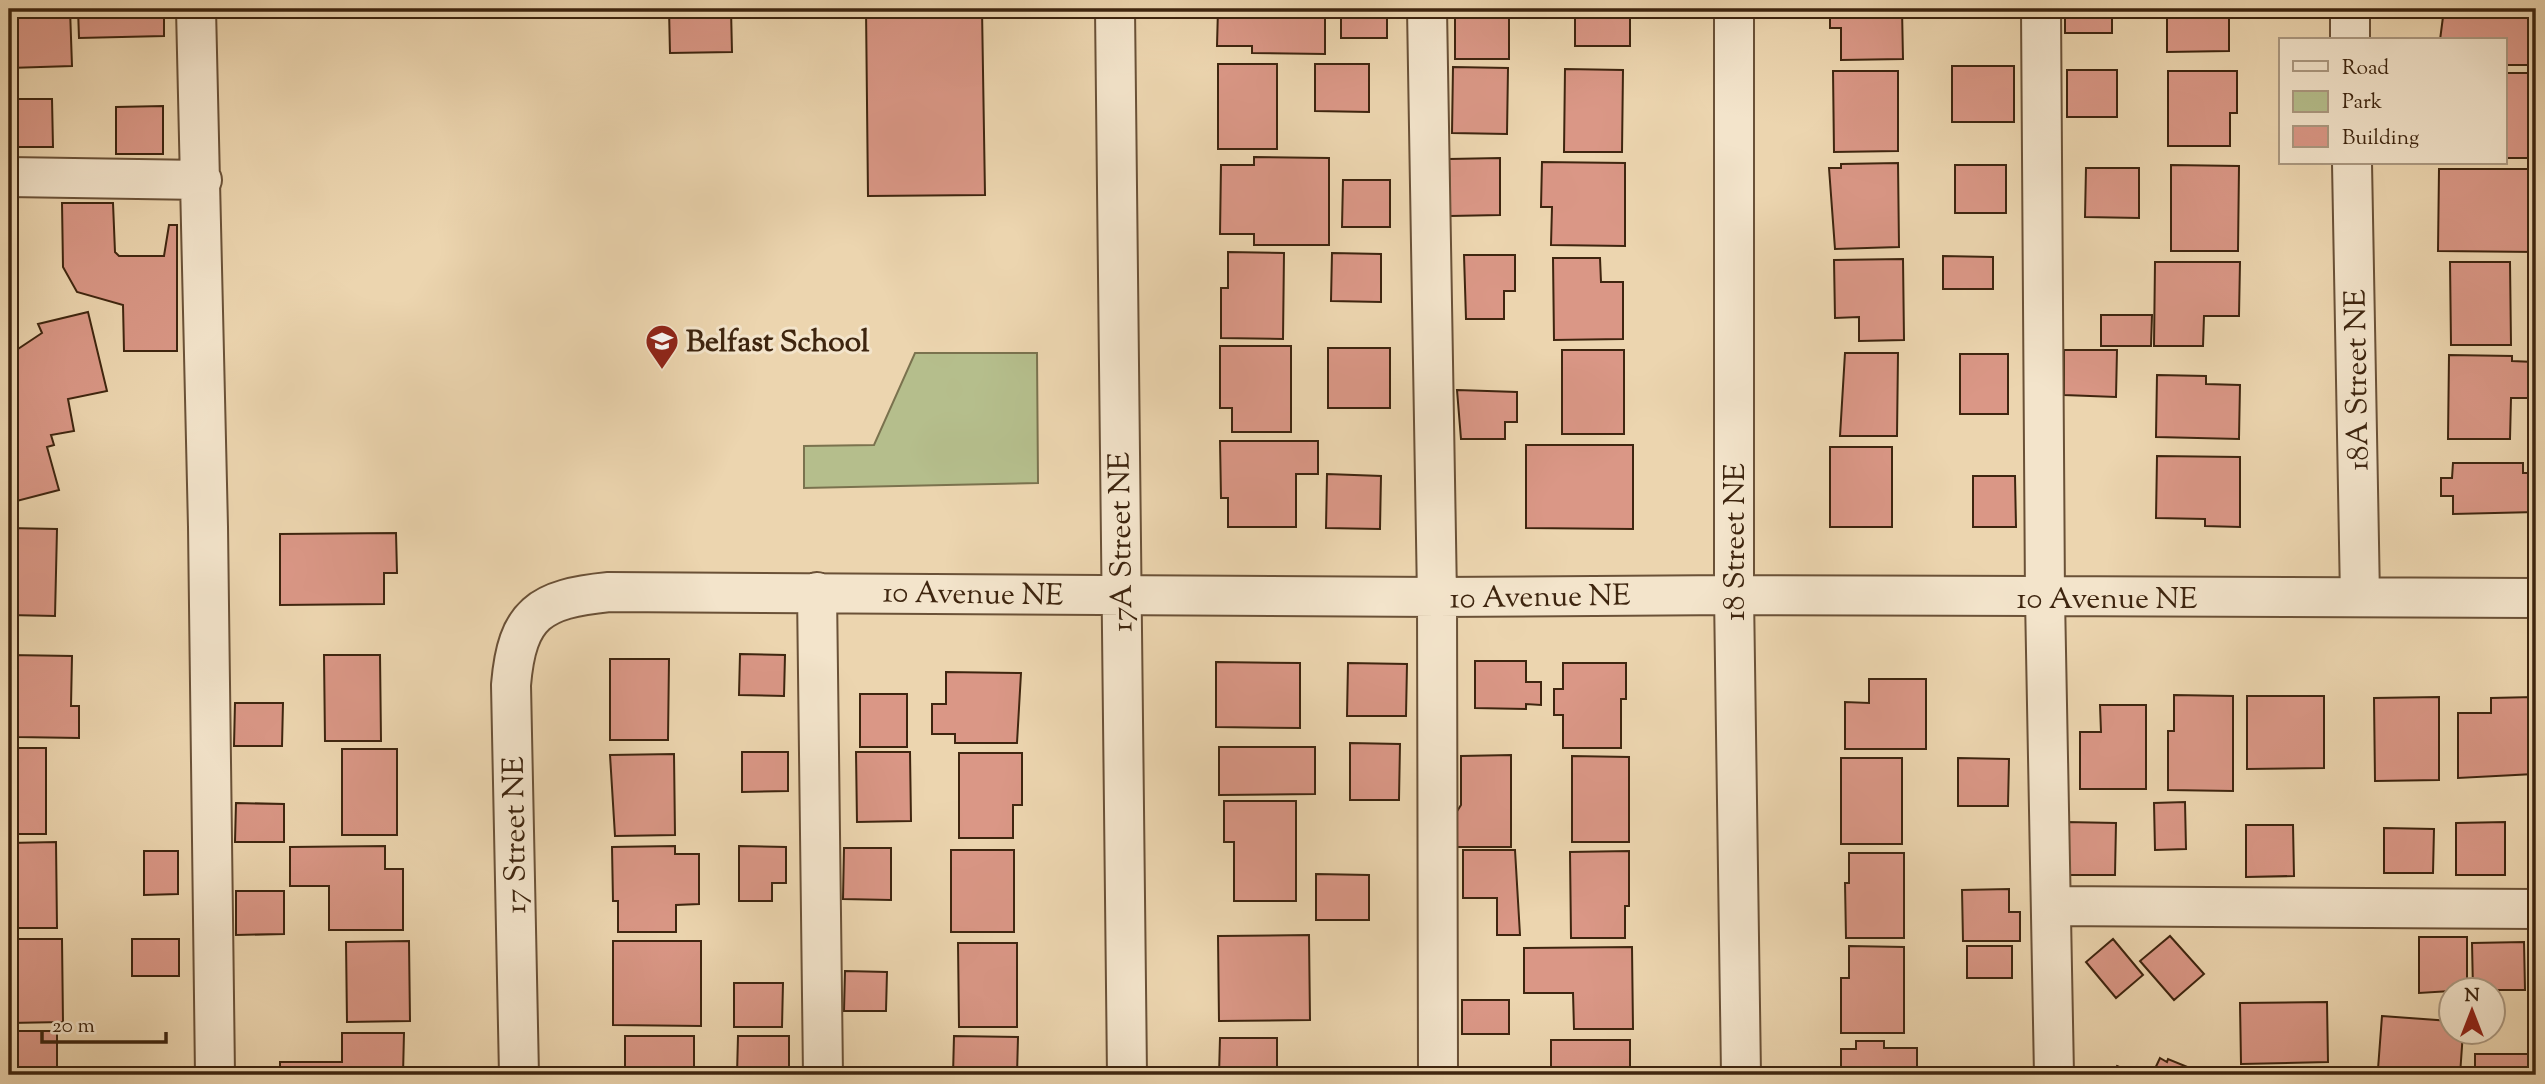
<svg xmlns="http://www.w3.org/2000/svg" width="2545" height="1084" font-family="'Sorts Mill Goudy',serif">
	<style>
		.green { fill: #b5be8c; stroke: #7a724e; stroke-width: 2 }
		.building { fill: #da9786; stroke: #3e250f; stroke-width: 2 }
		.lines { fill: none; stroke-linecap: round; stroke-linejoin: round }
		.minor-casing { stroke: #6a5137; stroke-width: 42 }
		.minor { stroke: #f3e4cb; stroke-width: 38 }
		.labels { text-anchor: middle; stroke-width: 6; stroke-linejoin: round; paint-order: stroke }
		.poi-label { font-size: 30px; font-weight: bold; fill: #3e250f; stroke: #f3e4cb; text-anchor: start }
		.street-label { font-size: 30px; fill: #3e250f; stroke: #f3e4cb }
	</style>
	<rect width="100%" height="100%" fill="#ecd5af"/>
	<filter id="stains"><feTurbulence type="fractalNoise" baseFrequency=".00286" numOctaves="4"/><feColorMatrix values="0 0 0 0 .2 0 0 0 0 .09 0 0 0 0 .02 0 0 0 .5 -.17"/></filter>
	<radialGradient id="worn" r=".72"><stop offset=".6" stop-color="#630" stop-opacity="0"/><stop offset="1" stop-color="#630" stop-opacity=".3"/></radialGradient>
	<path class="green" d="M915,353H1037L1038,483L804,488V446L874,445Z"/>
	<path class="building" d="M9,9H70L72,66L9,68Z
		M78,9H164V36L79,38Z
		M669,9H731L732,52L670,53Z
		M866,9H982L985,195L868,196Z
		M1218,9H1325V54L1252,53V46H1217Z
		M1341,9H1387V38H1341Z
		M1455,9H1509V59H1455Z
		M1575,9H1630V46H1575Z
		M1830,9H1902L1903,59L1841,60V28H1830Z
		M2065,9H2112V33H2065Z
		M2167,9H2236V18H2229V51L2167,52Z
		M2444,9H2536V41H2531V65H2505V40H2440Z
		M1218,64H1277V149H1218Z
		M1315,64H1369V112L1315,111Z
		M1952,66H2014V122H1952Z
		M1453,67L1508,68L1507,134L1452,133Z
		M1565,69L1623,70L1622,152H1564Z
		M2067,70H2117V117H2067Z
		M1833,71H1898V151L1834,152Z
		M2168,71H2237V113H2230V146H2168Z
		M2505,73H2536V158H2505Z
		M9,99H52L53,147H9Z
		M163,106V154H116V107Z
		M1254,157L1329,158V245H1254V234H1220L1221,165H1254Z
		M1500,158V215L1450,216L1449,159Z
		M1542,162L1625,163V246L1551,245L1552,207H1541Z
		M1898,163L1899,247L1835,249L1829,168H1841V164Z
		M1955,165H2006V213H1955Z
		M2171,165L2239,166L2238,251H2171Z
		M2086,168H2139V218L2085,217Z
		M2439,169H2536V252L2438,251Z
		M1343,180H1390V227H1342Z
		M62,203H113L115,252L119,256H164L169,225H177V351H124L123,305L77,292L63,267Z
		M1228,252L1284,253L1283,339L1221,338V288H1228Z
		M1332,253L1381,254V302L1331,301Z
		M1464,255H1515V291H1504V319H1466Z
		M1943,256L1993,257V289H1943Z
		M1553,258H1600L1601,282H1623V339L1554,340Z
		M1903,259L1904,340L1859,341V317L1835,318L1834,260Z
		M2155,262H2240L2239,316H2204L2203,346H2154Z
		M2450,262H2510L2511,345H2451Z
		M88,312L107,391L68,399L74,431L51,435L54,445L47,447L59,490L9,503V402L13,401L9,355L42,333L38,324Z
		M2101,315H2152L2151,346H2101Z
		M1220,346H1291V432H1232V408H1220Z
		M1328,348H1390V408H1328Z
		M1562,350H1624V434H1562Z
		M2064,350H2117L2116,397L2064,395Z
		M1845,353H1898L1897,436H1840Z
		M1960,354H2008V414H1960Z
		M2449,355L2512,356V361L2534,362V398H2511L2510,439H2448Z
		M2157,375L2206,376V384L2240,385L2239,439L2156,437Z
		M1457,390L1517,392V422H1505V439H1461Z
		M1220,441H1318V474H1296V527H1228V498H1221Z
		M1526,445H1633V529L1526,528Z
		M1830,447H1892V527H1830Z
		M2157,456L2240,457V527L2205,526V519L2156,518Z
		M2453,463H2523V473H2536V512L2453,514V496H2441V478H2452Z
		M1327,474L1381,476L1380,529L1326,528Z
		M1973,476H2015L2016,527H1973Z
		M9,528L57,529L55,616L9,615Z
		M396,533L397,573H384V604L280,605V534Z
		M740,654L785,655L784,696L739,695Z
		M9,655L72,656L71,706H79V738L17,737L18,710H9Z
		M324,655H380L381,741H325Z
		M610,659H669L668,740H610Z
		M1475,661H1526V682H1541V705L1526,704V709L1475,708Z
		M1216,662L1300,663V728L1216,727Z
		M1348,663L1407,664L1406,716H1347Z
		M1563,663H1626V699H1621V748H1563V715H1554V689H1563Z
		M946,672L1021,673L1017,743H955V734H932V704H946Z
		M1869,679H1926V749H1845V702L1869,703Z
		M860,694H907V747H860Z
		M2174,695L2233,696V791L2168,790V731H2174Z
		M2247,696H2324V768L2247,769Z
		M2439,697V780L2375,781L2374,698Z
		M2534,697V774L2458,778V713H2491V698Z
		M235,703H283L282,746H234Z
		M2100,705H2146V789H2080V732H2101Z
		M1350,743L1400,744L1399,800H1350Z
		M1219,747H1315V794L1219,795Z
		M9,748H46V834H9Z
		M342,749H397V835H342Z
		M742,752H788V791L742,792Z
		M856,752H910L911,821L857,822Z
		M959,753H1022V805H1013V838H959Z
		M674,754L675,835L615,836L610,755Z
		M1511,755V847H1449V824L1461,805V756Z
		M1572,756L1629,757V842H1572Z
		M1841,758H1902V844H1841Z
		M1958,758L2009,759L2008,806H1958Z
		M1224,801H1296V901H1234V842H1224Z
		M2185,802L2186,849L2155,850L2154,803Z
		M236,803L284,804V842H235Z
		M2066,822L2116,823L2115,875H2066Z
		M2505,822V875H2456V823Z
		M2246,825H2293L2294,876L2246,877Z
		M2384,828L2434,829L2433,873H2384Z
		M56,842L57,928H9V843Z
		M385,846V869H403V930H329V886H290V847Z
		M675,846V854H699V904L676,905V932H618V901H613L612,847Z
		M739,846L786,847V883H772V901H739Z
		M844,848H891V900L843,899Z
		M951,850H1014V932H951Z
		M1463,850H1515L1520,935H1497V898H1463Z
		M144,851H178V894L144,895Z
		M1629,851V906H1625V938H1571L1570,852Z
		M1849,853H1904V938H1846L1845,883H1849Z
		M1316,874L1369,875V920H1316Z
		M2009,889V912H2020V941H1963L1962,890Z
		M236,891H284V934L236,935Z
		M1309,935L1310,1020L1219,1021L1218,936Z
		M2170,936L2204,974L2174,1000L2140,961Z
		M2419,937H2467V990L2419,993Z
		M9,939H62L63,1022L9,1023Z
		M132,939H179V976H132Z
		M2113,939L2143,975L2116,998L2086,962Z
		M409,941L410,1021L347,1022L346,942Z
		M613,941H701V1026L613,1025Z
		M2524,942L2525,990H2473L2472,943Z
		M958,943H1017V1027H959Z
		M1849,946L1904,947V1033H1841V978H1849Z
		M1967,946H2012V978H1967Z
		M1632,947L1633,1029H1574L1573,993H1524V948Z
		M845,971L887,972L886,1011H844Z
		M734,983H783L782,1027H734Z
		M1462,1000H1509V1034H1462Z
		M2327,1002L2328,1062L2241,1064L2240,1003Z
		M2382,1016L2450,1021V1032H2463L2460,1075H2407V1071L2378,1069Z
		M9,1031H57V1075H9Z
		M342,1033H404L403,1075H280V1062H342Z
		M625,1036H694V1075H625Z
		M738,1036H789V1075H737Z
		M954,1036L1018,1037L1017,1075H953Z
		M1220,1038H1277V1075H1219Z
		M1551,1040H1630V1075H1551Z
		M1856,1041H1884V1048H1917V1075H1841V1049H1856Z
		M2475,1054H2536V1075H2475Z
		M2160,1058L2167,1062L2168,1059L2207,1075H2152Z
		M2117,1066L2137,1075H2113Z
		M848,1067L897,1068V1075H848Z"/>
	<g class="lines">
		<defs>
			<path id="minor" d="M196,9L208,527L215,1075
				M1115,9L1127,1075
				M1427,9L1437,597L1438,1075
				M1734,9V595L1741,1075
				M2041,9L2045,598L2054,1075
				M2350,9V40
				M2352,163L2360,597
				M9,177L202,180
				M817,592L823,1075
				M2052,906L2536,909
				M519,1075L511,685C517,613 540,599 609,592L1437,597L1734,595L2536,598"/>
		</defs>
		<use href="#minor" class="minor-casing"/>
		<use href="#minor" class="minor"/>
	</g>
	<defs>
		<symbol id="school-pin" viewBox="-11 -11 22 30"><path d="M0 17L-7.5 6A9.5 9.5 0 1 1 7.5 6Z" fill="#8f2418" stroke="#f3e4cb"/><path d="M0-5L7-2L0 1L-7-2ZM-4 1L0 2.5L4 1V4Q0 6-4 4Z" fill="#fff"/></symbol>
	</defs>
	<g fill-rule="evenodd">
		<use href="#school-pin" x="643" y="322" width="38" height="52"/>
	</g>
	<g class="labels">
		<g class="poi-label">
			<text x="686" y="351">Belfast School</text>
		</g>
		<g class="street-label">
			<text transform="translate(2356 380) rotate(-91)" y="10">18A Street NE</text>
			<text transform="translate(1120 542) rotate(-91)" y="10">17A Street NE</text>
			<text transform="translate(1734 542) rotate(-90)" y="10">18 Street NE</text>
			<text transform="translate(973 593) rotate(1)" y="10">10 Avenue NE</text>
			<text transform="translate(1540 596) rotate(-1)" y="10">10 Avenue NE</text>
			<text x="2107" y="608">10 Avenue NE</text>
			<text transform="translate(514 835) rotate(-91)" y="10">17 Street NE</text>
		</g>
	</g>
	<rect width="2545" height="1084" fill="none" stroke="#ecd5af" stroke-width="35"/>
	<rect x="10" y="10" width="2524" height="1063" fill="none" stroke="#3e250f" stroke-width="3.5"/>
	<rect x="18" y="18" width="2510" height="1049" fill="none" stroke="#3e250f" stroke-width="2"/>
	<rect x="2279" y="38" width="228" height="126" fill="#f3e4cb" stroke="#ab9880" stroke-width="2"/>
	<rect x="2293" y="61" width="35" height="10" fill="#f3e4cb" stroke="#ab9880" stroke-width="2"/>
	<text x="2342" y="74" font-size="21" fill="#3e250f">Road</text>
	<rect x="2293" y="91" width="35" height="21" fill="#b5be8c" stroke="#ab9880" stroke-width="2"/>
	<text x="2342" y="108" font-size="21" fill="#3e250f">Park</text>
	<rect x="2293" y="126" width="35" height="21" fill="#da9786" stroke="#ab9880" stroke-width="2"/>
	<text x="2342" y="144" font-size="21" fill="#3e250f">Building</text>
	<g transform="translate(2472 1011)"><circle r="33" fill="#f3e4cb" stroke="#ab9880" stroke-width="2"/>
	<path d="M0-5L12 26L0 18L-12 26Z" fill="#8f2418"/>
	<text y="-10" font-size="19" font-weight="bold" text-anchor="middle" fill="#3e250f">N</text>
	</g>
	<path d="M42 1032v10h124v-10" fill="none" stroke="#3e250f" stroke-width="3.5"/>
	<text x="52" y="1032" font-size="21" fill="#3e250f" stroke="#f3e4cb" stroke-width="5" paint-order="stroke">20 m</text>
	<rect width="100%" height="100%" filter="url(#stains)"/>
	<rect width="100%" height="100%" fill="url(#worn)"/>
</svg>
